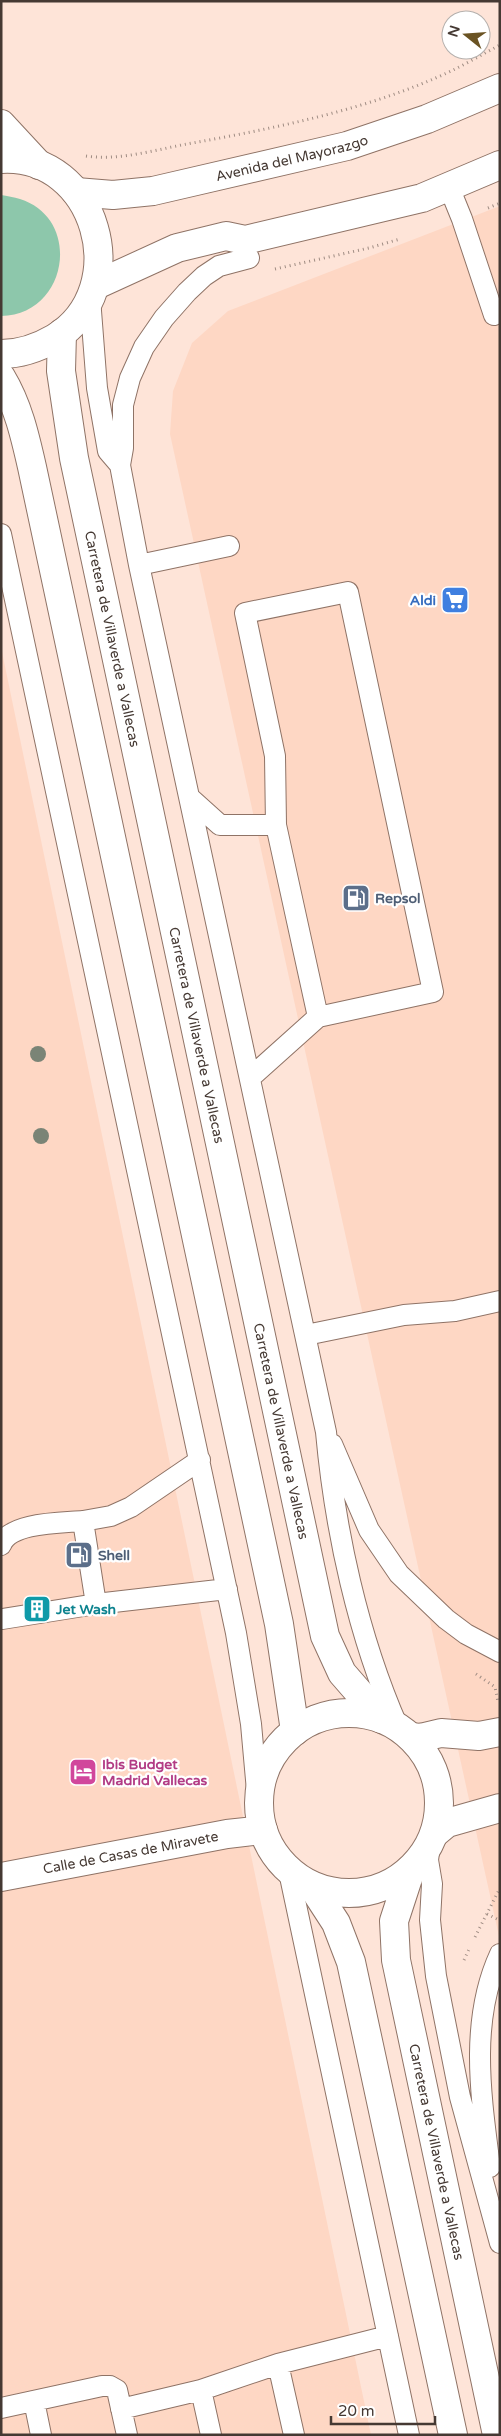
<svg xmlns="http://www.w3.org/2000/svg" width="501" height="2436" font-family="'Varela Round',sans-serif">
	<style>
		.built { fill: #fed7c4 }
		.green { fill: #8dc7ab }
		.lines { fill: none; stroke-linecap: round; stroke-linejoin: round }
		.service-casing { stroke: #8f7366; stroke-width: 22 }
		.minor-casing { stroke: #8f7366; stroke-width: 30 }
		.secondary-casing { stroke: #8f7366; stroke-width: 30 }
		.primary-casing { stroke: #8f7366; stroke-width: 30 }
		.path { stroke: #9f8c83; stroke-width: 3; stroke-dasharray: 1 4; stroke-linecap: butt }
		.service { stroke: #fff; stroke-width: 20 }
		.minor { stroke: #fff; stroke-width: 28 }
		.secondary { stroke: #fff; stroke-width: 28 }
		.primary { stroke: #fff; stroke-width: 28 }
		.tree { fill: #7a8476 }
		.labels { text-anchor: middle; stroke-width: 4.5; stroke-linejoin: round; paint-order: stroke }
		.street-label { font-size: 14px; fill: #453933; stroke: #fff }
		.shop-label { font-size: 14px; font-weight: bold; fill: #366cbe; stroke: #fff; text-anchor: end }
		.service-label { font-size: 14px; font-weight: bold; fill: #4e5e75; stroke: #fff; text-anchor: start }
		.culture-label { font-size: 14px; font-weight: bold; fill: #0d838f; stroke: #fff; text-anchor: start }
		.hotel-label { font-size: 14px; font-weight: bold; fill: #b23c85; stroke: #fff; text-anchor: start }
	</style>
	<rect width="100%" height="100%" fill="#fee4d8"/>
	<path class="built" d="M500,206V1941L170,434L173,391L192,343L228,311Z
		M1,647L371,2435H1Z"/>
	<path class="green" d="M1,195C7,196 14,197 20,199C83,219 68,315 1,316Z"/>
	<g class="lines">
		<defs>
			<path id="service" d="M449,187L462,219L494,315
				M249,258L219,266L204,276L187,292L164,318L144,347L130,378L123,405V448L120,465L139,565L326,1432C335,1531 358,1636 398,1727
				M90,298L97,388L108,451L120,465
				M1,534L236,1633L251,1724L258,1802
				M139,565L229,546
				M190,798L220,825H276L275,756L245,613L348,592L433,992L318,1017L251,1077
				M276,825L318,1017
				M306,1335L404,1315L455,1311L500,1301
				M332,1444L369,1530L399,1574L446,1619L466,1634L500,1652
				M200,1460L131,1507L111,1516L83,1521L96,1604L227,1589
				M1,1545C10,1522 61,1523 83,1521
				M2,1619L96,1604
				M430,1845L428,1860L432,1884L430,1920L436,1976L460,2097L500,2243
				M289,1872L409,2435
				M490,2167C481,2097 469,2021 500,1954
				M278,2364L294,2435
				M201,2390L211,2435
				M34,2401L41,2435
				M1,2408L102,2386H110L117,2390L127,2435
				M121,2409L201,2390L278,2364L388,2336"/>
			<g id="minor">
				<path d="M411,1737L420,1738L441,1733L479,1736L500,1732"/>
				<path d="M435,1833L447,1823L500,1808"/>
				<path id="s1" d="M1,1877L227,1834L263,1830"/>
			</g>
			<g id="secondary">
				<path d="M1,124L39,165"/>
				<path d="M1,159C97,153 135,289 55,338C38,348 21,354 1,354"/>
				<path id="s2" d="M62,333L61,371L74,458L325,1636L342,1673L382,1719"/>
				<path d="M1,377C18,405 25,436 32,467L279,1624L295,1731"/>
				<circle cx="349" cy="1803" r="90"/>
				<path id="s3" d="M411,1869L394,1921L396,1960L497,2435"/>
				<path d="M312,1886L336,1923L351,1962L453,2435"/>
			</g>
			<g id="primary">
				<path id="s4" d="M76,192L113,195L153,191L347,146L427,119L500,88"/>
				<path d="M96,285L177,248L226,236L245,240L422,198L500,165"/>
			</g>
		</defs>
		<use href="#service" class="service-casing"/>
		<use href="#minor" class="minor-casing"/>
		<use href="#secondary" class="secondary-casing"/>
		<use href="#primary" class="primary-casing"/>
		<path class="path" d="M86,156C119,161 154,150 187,144C276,128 367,110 449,72C466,64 483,54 500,45
			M488,208L500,203
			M275,269L369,248L400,239
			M476,1674L495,1687L498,1702
			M487,1914L499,1920
			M475,1937L500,1888
			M464,1960L470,1947"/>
		<use href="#service" class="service"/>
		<use href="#minor" class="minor"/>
		<use href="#secondary" class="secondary"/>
		<use href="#primary" class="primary"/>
	</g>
	<g class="tree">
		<circle cx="38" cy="1054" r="8"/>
		<circle cx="41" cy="1136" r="8"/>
	</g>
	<defs>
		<symbol id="supermarket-square" viewBox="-11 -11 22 22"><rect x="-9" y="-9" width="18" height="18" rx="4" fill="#3f7fe0" stroke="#fff"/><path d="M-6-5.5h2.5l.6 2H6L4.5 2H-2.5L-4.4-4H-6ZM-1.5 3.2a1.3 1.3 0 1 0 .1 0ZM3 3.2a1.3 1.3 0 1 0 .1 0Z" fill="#fff"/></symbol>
		<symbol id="fuel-square" viewBox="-11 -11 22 22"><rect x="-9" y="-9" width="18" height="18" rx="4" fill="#5c6f8a" stroke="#fff"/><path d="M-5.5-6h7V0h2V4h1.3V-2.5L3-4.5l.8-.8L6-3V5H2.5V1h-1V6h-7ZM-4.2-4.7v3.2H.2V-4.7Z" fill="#fff"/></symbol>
		<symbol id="building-square" viewBox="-11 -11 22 22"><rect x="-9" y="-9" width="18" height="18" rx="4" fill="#0f9aa8" stroke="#fff"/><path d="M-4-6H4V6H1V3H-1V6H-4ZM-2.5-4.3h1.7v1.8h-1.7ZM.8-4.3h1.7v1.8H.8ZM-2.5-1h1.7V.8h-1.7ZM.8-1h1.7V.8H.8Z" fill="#fff"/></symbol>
		<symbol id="hotel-square" viewBox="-11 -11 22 22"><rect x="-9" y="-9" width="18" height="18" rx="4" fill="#d1479c" stroke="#fff"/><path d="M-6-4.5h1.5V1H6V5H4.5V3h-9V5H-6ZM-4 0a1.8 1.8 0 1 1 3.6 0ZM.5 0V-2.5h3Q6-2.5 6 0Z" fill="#fff"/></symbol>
	</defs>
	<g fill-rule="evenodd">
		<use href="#supermarket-square" x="439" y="584" width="32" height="32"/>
		<use href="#fuel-square" x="340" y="882" width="32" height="32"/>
		<use href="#fuel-square" x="63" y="1539" width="32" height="32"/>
		<use href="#building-square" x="21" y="1593" width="32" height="32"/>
		<use href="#hotel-square" x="67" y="1756" width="32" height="32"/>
	</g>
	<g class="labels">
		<g class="street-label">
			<text dy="5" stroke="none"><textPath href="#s4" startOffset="220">Avenida del Mayorazgo</textPath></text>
			<text dy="5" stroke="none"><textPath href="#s2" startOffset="311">Carretera de Villaverde a Vallecas</textPath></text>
			<text dy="5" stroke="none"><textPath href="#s2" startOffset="716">Carretera de Villaverde a Vallecas</textPath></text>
			<text dy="5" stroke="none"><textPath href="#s2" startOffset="1121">Carretera de Villaverde a Vallecas</textPath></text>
			<text dy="5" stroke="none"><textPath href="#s1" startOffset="132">Calle de Casas de Miravete</textPath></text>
			<text dy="5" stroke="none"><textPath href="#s3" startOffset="290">Carretera de Villaverde a Vallecas</textPath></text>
		</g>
		<g class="shop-label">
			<text x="436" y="605">Aldi</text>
		</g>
		<g class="service-label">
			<text x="375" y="903">Repsol</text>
			<text x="98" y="1560">Shell</text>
		</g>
		<g class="culture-label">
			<text x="56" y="1614">Jet Wash</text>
		</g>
		<g class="hotel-label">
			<text x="102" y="1769">Ibis Budget<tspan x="102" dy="16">Madrid Vallecas</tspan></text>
		</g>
	</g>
	<rect width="501" height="2436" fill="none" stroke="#453933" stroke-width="5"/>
	<g transform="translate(466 35) rotate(287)"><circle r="24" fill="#ffffff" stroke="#b5b0ad"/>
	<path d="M0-4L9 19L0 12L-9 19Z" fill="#6a5323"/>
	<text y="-8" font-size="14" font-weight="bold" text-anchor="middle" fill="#453933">N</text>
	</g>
	<path d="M331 2416v8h104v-8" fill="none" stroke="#453933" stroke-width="2.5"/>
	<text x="338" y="2416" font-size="15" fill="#453933" stroke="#ffffff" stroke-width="4" paint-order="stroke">20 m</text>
</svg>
